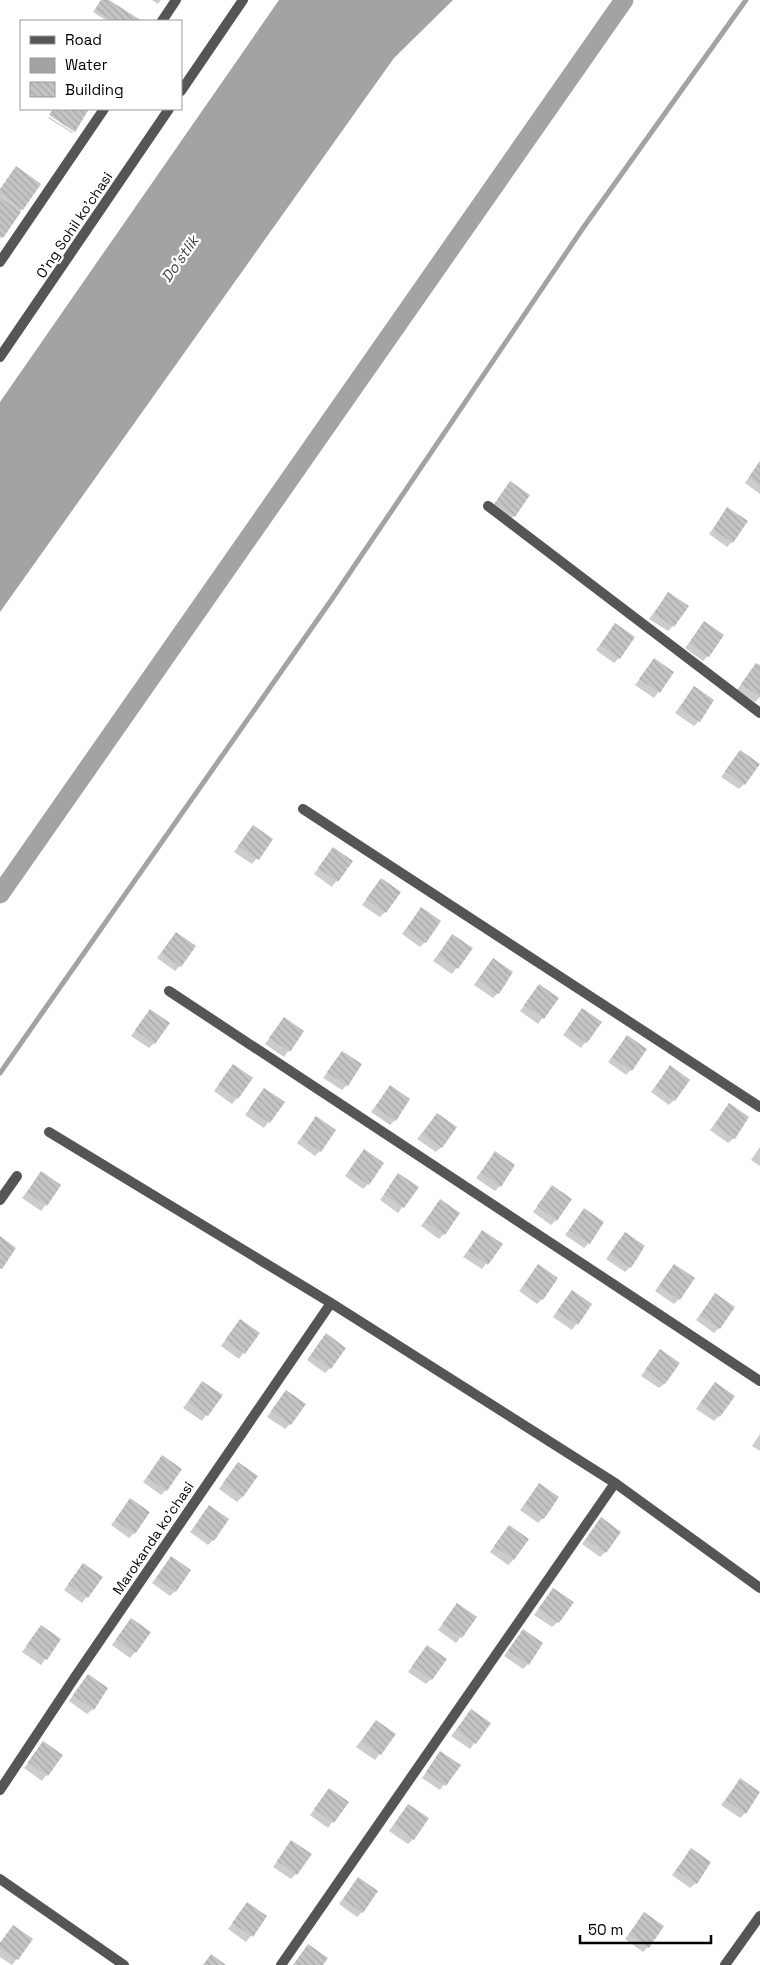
<svg xmlns="http://www.w3.org/2000/svg" width="760" height="1965" font-family="'Space Grotesk',sans-serif">
	<style>
		.water { fill: #a3a3a3 }
		.shadow { fill: #0003 }
		.lines { fill: none; stroke-linecap: round; stroke-linejoin: round }
		.stream { stroke: #a3a3a3; stroke-width: 5 }
		.canal { stroke: #a3a3a3; stroke-width: 19 }
		.building { fill: url(#building-back-hatch) }
		.street { stroke: #555; stroke-width: 10 }
		.labels { text-anchor: middle; stroke-width: 4.5; stroke-linejoin: round; paint-order: stroke }
		.street-label { font-size: 14px; fill: #000; stroke: #fff }
		.water-label { font-size: 15px; font-style: italic; fill: #444; stroke: #fff }
	</style>
	<defs>
		<pattern id="building-back-hatch" width="6" height="6" patternUnits="userSpaceOnUse" patternTransform="scale(1.25)"><rect width="6" height="6" fill="#c4c4c4"/><path d="M-1 5l2 2M0 0l6 6M5-1l2 2" fill="none" stroke="#a7a7a7"/></pattern>
	</defs>
	<rect width="100%" height="100%" fill="#fff"/>
	<path class="water" d="M279,0H453L394,58L0,612V402Z"/>
	<path class="shadow" d="M101,0H107L140,21H107L93,12Z
		M152,0H161L158,4Z
		M49,117L73,132L72,133L48,118Z
		M0,190L22,209L0,239Z
		M760,461V494L745,483Z
		M510,483L514,516L509,521L491,508Z
		M728,509L732,542L727,547L709,534Z
		M669,593L673,626L668,631L649,619Z
		M704,623L708,656L703,661L685,648Z
		M615,625L619,658L614,663L596,650Z
		M654,660L673,672L654,698L635,685Z
		M756,664L760,667V697L755,702L737,690Z
		M694,688L699,721L694,726L675,713Z
		M740,751L744,784L739,789L721,777Z
		M253,826L272,839L252,864L234,852Z
		M333,849L351,861L332,887L314,874Z
		M381,879L385,912L380,917L362,905Z
		M421,909L425,942L420,947L402,934Z
		M176,933L180,966L175,971L157,958Z
		M452,936L471,948L452,974L433,961Z
		M488,965L498,993L493,998L474,985Z
		M539,985L557,998L538,1024L520,1011Z
		M150,1010L154,1043L149,1048L131,1036Z
		M582,1010L601,1023L581,1048L563,1035Z
		M284,1019L302,1031L284,1057L265,1044Z
		M627,1037L631,1070L626,1075L608,1062Z
		M342,1052L347,1085L342,1090L323,1078Z
		M670,1067L674,1100L669,1105L651,1092Z
		M228,1071L237,1098L232,1104L214,1091Z
		M390,1087L395,1120L390,1125L371,1112Z
		M264,1090L283,1102L264,1128L245,1115Z
		M729,1105L734,1138L728,1143L710,1130Z
		M437,1114L441,1147L436,1152L417,1139Z
		M316,1118L320,1151L315,1156L297,1143Z
		M760,1147V1166L751,1160Z
		M495,1153L500,1186L495,1191L476,1178Z
		M359,1156L368,1184L363,1189L345,1176Z
		M41,1173L60,1185L41,1211L22,1198Z
		M399,1174L417,1187L398,1213L380,1200Z
		M552,1187L556,1220L551,1225L533,1212Z
		M440,1201L444,1234L439,1239L421,1226Z
		M584,1210L589,1243L584,1248L565,1235Z
		M483,1232L501,1244L482,1269L463,1257Z
		M620,1239L630,1267L625,1272L606,1259Z
		M538,1266L542,1299L537,1304L519,1291Z
		M669,1271L679,1299L674,1304L655,1291Z
		M715,1295L719,1328L714,1333L696,1320Z
		M567,1297L591,1304L572,1330L553,1317Z
		M240,1320L258,1333L239,1359L221,1346Z
		M321,1340L330,1368L325,1373L307,1360Z
		M660,1350L665,1383L659,1388L641,1376Z
		M198,1388L221,1395L202,1421L183,1408Z
		M710,1389L719,1416L714,1421L696,1409Z
		M286,1391L290,1424L285,1429L267,1417Z
		M760,1434V1451L752,1446Z
		M162,1457L166,1490L161,1495L143,1482Z
		M238,1464L242,1497L237,1502L219,1489Z
		M539,1485L543,1518L538,1523L520,1510Z
		M130,1500L134,1533L129,1538L111,1525Z
		M209,1507L213,1540L208,1545L190,1532Z
		M601,1519L605,1552L600,1557L582,1544Z
		M509,1527L513,1560L508,1565L490,1552Z
		M171,1558L175,1591L170,1596L152,1583Z
		M83,1565L101,1577L82,1603L64,1590Z
		M553,1589L558,1622L552,1627L534,1615Z
		M457,1605L475,1617L456,1643L438,1630Z
		M131,1619L135,1652L130,1658L112,1645Z
		M41,1627L60,1639L41,1665L22,1652Z
		M518,1636L528,1664L523,1669L504,1656Z
		M427,1646L431,1679L426,1684L408,1672Z
		M83,1681L93,1709L87,1714L69,1701Z
		M471,1711L489,1723L470,1749L451,1736Z
		M376,1722L394,1735L375,1760L356,1747Z
		M43,1742L61,1755L42,1781L24,1768Z
		M441,1752L459,1765L440,1790L422,1778Z
		M736,1785L745,1813L740,1818L721,1805Z
		M329,1790L347,1802L328,1828L310,1815Z
		M403,1811L413,1839L408,1844L389,1831Z
		M292,1841L296,1874L291,1879L273,1867Z
		M691,1850L696,1883L690,1888L672,1875Z
		M358,1879L362,1912L357,1917L339,1904Z
		M247,1904L266,1917L246,1942L228,1929Z
		M644,1914L648,1947L643,1952L625,1939Z
		M13,1927L31,1939L12,1965L0,1957V1943Z"/>
	<g class="lines">
		<path class="stream" d="M0,1073L332,599L583,228L746,0"/>
		<path class="canal" d="M0,894L624,0"/>
	</g>
	<path class="building" d="M101,0H109L142,21H113L95,10Z
		M53,109H89L75,132L49,115Z
		M16,166L41,184L23,210L0,193V189Z
		M0,197L21,212L3,238L0,236Z
		M760,461V485L749,477Z
		M510,481L530,495L515,517L495,503Z
		M727,507L748,521L733,543L713,529Z
		M668,592L689,606L674,627L654,613Z
		M704,621L724,635L709,657L689,643Z
		M615,623L635,637L620,659L600,645Z
		M654,658L674,672L660,693L639,679Z
		M756,663L760,665V697L741,684Z
		M694,686L714,700L700,722L679,708Z
		M740,750L760,764L745,785L725,771Z
		M253,825L273,839L259,860L238,846Z
		M333,847L353,861L338,882L318,868Z
		M381,878L401,892L386,913L366,899Z
		M421,907L441,921L426,943L406,929Z
		M176,932L196,946L181,967L161,953Z
		M452,934L473,948L458,969L438,955Z
		M493,958L513,972L499,994L478,980Z
		M539,984L559,998L544,1019L524,1005Z
		M582,1008L602,1022L587,1043L567,1030Z
		M150,1009L170,1023L155,1044L135,1030Z
		M284,1017L304,1031L290,1052L269,1038Z
		M627,1035L647,1049L632,1071L612,1057Z
		M342,1051L362,1064L348,1086L327,1072Z
		M233,1064L253,1078L238,1099L218,1085Z
		M670,1065L690,1080L675,1101L655,1087Z
		M390,1085L410,1099L396,1121L375,1107Z
		M264,1088L285,1102L270,1123L249,1109Z
		M729,1103L749,1117L735,1139L714,1125Z
		M437,1113L457,1127L442,1148L422,1134Z
		M316,1116L336,1130L321,1152L301,1138Z
		M364,1149L384,1163L369,1185L349,1171Z
		M495,1151L515,1165L501,1187L481,1172Z
		M41,1171L61,1185L47,1206L27,1192Z
		M398,1173L419,1187L404,1208L384,1194Z
		M552,1185L572,1199L557,1221L537,1206Z
		M440,1199L460,1213L445,1235L425,1221Z
		M584,1208L604,1222L590,1244L569,1230Z
		M482,1230L503,1244L488,1265L468,1251Z
		M625,1232L645,1246L631,1268L610,1254Z
		M0,1236L16,1248L2,1269L0,1268Z
		M538,1264L558,1278L543,1300L523,1286Z
		M674,1264L695,1278L680,1300L659,1286Z
		M572,1290L592,1304L578,1325L557,1311Z
		M715,1293L735,1307L720,1329L700,1315Z
		M240,1319L260,1333L245,1354L225,1340Z
		M326,1333L346,1348L331,1369L311,1355Z
		M660,1349L680,1363L665,1384L645,1370Z
		M202,1381L223,1395L208,1416L188,1402Z
		M715,1382L735,1396L720,1417L700,1403Z
		M286,1390L306,1404L291,1425L271,1411Z
		M162,1455L182,1469L167,1491L147,1477Z
		M238,1462L258,1476L243,1497L223,1483Z
		M539,1483L559,1497L544,1519L524,1505Z
		M130,1498L150,1512L135,1534L115,1520Z
		M209,1505L229,1519L214,1541L194,1527Z
		M601,1517L621,1532L606,1553L586,1539Z
		M509,1525L529,1539L514,1560L494,1546Z
		M171,1556L191,1570L176,1592L156,1578Z
		M83,1563L103,1577L88,1598L68,1584Z
		M553,1588L574,1602L559,1623L538,1609Z
		M457,1603L477,1617L462,1638L442,1624Z
		M131,1618L151,1632L136,1653L116,1639Z
		M41,1625L61,1639L47,1660L26,1646Z
		M523,1629L543,1643L529,1665L508,1651Z
		M427,1645L447,1659L432,1680L412,1666Z
		M88,1674L108,1688L94,1710L73,1695Z
		M471,1709L491,1723L476,1744L456,1730Z
		M376,1720L396,1734L381,1755L361,1741Z
		M43,1741L63,1755L48,1776L28,1762Z
		M440,1751L461,1765L446,1786L426,1772Z
		M740,1778L760,1792L746,1814L726,1800Z
		M329,1788L349,1802L334,1823L314,1809Z
		M408,1804L429,1818L414,1840L394,1825Z
		M291,1840L312,1854L297,1875L277,1861Z
		M691,1848L711,1862L697,1884L676,1870Z
		M358,1877L378,1891L363,1913L343,1899Z
		M247,1902L267,1916L253,1937L232,1923Z
		M644,1912L664,1926L649,1948L629,1934Z
		M13,1925L33,1939L18,1960L0,1948V1943Z
		M308,1944L328,1958L323,1965H293Z
		M211,1954L226,1965H203Z"/>
	<g class="lines">
		<path class="street" d="M162,21L176,0
			M181,91L243,0
			M0,262L104,109
			M0,357L169,109
			M488,506L760,713
			M303,809L760,1107
			M169,991L760,1381
			M49,1132L331,1303L615,1483L760,1588
			M0,1200L17,1176
			M0,1790L75,1677L331,1303
			M0,1879L124,1965
			M281,1965L615,1483
			M725,1965L760,1916"/>
	</g>
	<g class="labels">
		<g class="street-label">
			<text transform="translate(74 225) rotate(-56)" y="5">O'ng Sohil ko'chasi</text>
			<text transform="translate(153 1538) rotate(-56)" y="5">Marokanda ko'chasi</text>
		</g>
		<g class="water-label">
			<text transform="translate(180 259) rotate(-55)" y="5">Do'stlik</text>
		</g>
	</g>
	<rect x="20" y="20" width="162" height="90" fill="#ffffff" stroke="#999999"/>
	<rect x="30" y="36" width="25" height="8" fill="#555555" stroke="#999999"/>
	<text x="65" y="45" font-size="15" fill="#000000">Road</text>
	<rect x="30" y="58" width="25" height="15" fill="#a3a3a3" stroke="#999999"/>
	<text x="65" y="70" font-size="15" fill="#000000">Water</text>
	<rect x="30" y="82" width="25" height="15" fill="url(#building-back-hatch)" stroke="#999999"/>
	<text x="65" y="95" font-size="15" fill="#000000">Building</text>
	<path d="M580 1935v8h131v-8" fill="none" stroke="#000000" stroke-width="2.5"/>
	<text x="588" y="1935" font-size="15" fill="#000000" stroke="#ffffff" stroke-width="4" paint-order="stroke">50 m</text>
</svg>
